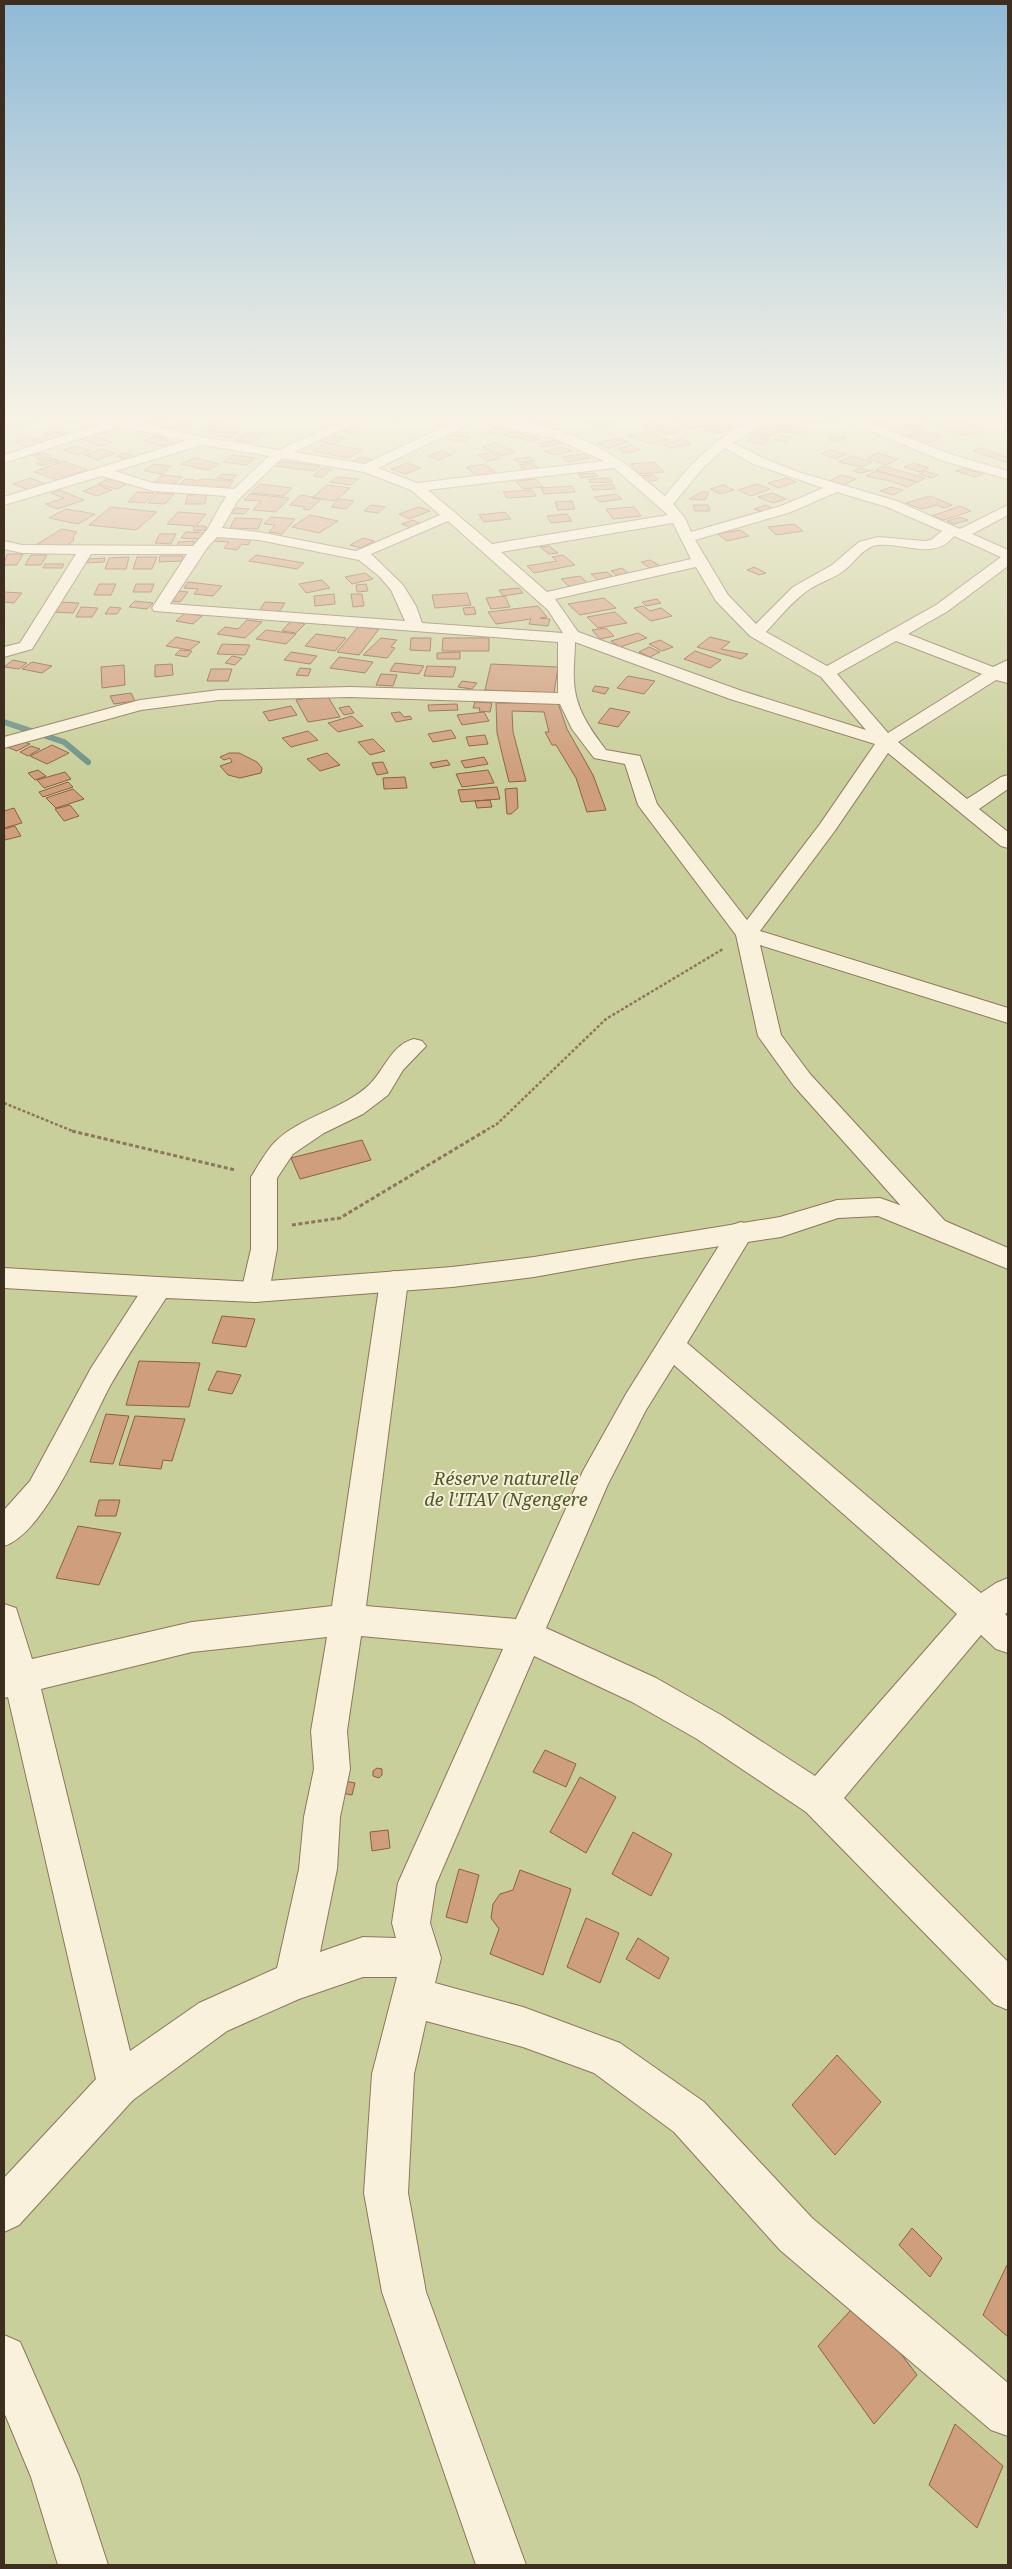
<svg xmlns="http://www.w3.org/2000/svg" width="1012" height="2569" font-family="'Noto Serif',serif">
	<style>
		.green { fill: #c9cf9b }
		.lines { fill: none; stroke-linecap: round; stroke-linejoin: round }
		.stream { stroke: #6f938a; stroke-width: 6 }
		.building { fill: #cf9f7d; stroke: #8d5f41 }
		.minor-casing { stroke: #8d765c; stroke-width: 2 }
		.tertiary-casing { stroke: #8d765c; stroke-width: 2 }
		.path-far1 { stroke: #8d765c; stroke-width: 2.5; stroke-dasharray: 3 2; stroke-linecap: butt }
		.path { stroke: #8d765c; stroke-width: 3; stroke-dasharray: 4 2.5; stroke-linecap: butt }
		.minor { fill: #faf1dc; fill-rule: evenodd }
		.tertiary { fill: #faf1dc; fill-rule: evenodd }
		.labels { text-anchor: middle; stroke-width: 4; stroke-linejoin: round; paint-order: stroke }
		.park-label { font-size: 18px; font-style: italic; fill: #4d5a26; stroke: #f7eed8 }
	</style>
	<rect width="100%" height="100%" fill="#f0e4c8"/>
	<path class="green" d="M4,414H1008V2565H4Z"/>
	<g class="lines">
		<path class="stream" d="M4,722L64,742L88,762"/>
	</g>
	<path class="building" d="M132,414H151L141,418L128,416Z
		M160,414L174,415L165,422L150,420Z
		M389,414H403L409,415L399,421L382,418Z
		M489,414H503L521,418L516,420Z
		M598,414L617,422L599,427L581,419Z
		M698,414H706L722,422L691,429L672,419Z
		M909,414H941L987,429L966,436L904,415Z
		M35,416L44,419L4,430V421L12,424Z
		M77,416L87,418L72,424L63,422Z
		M530,416L553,422L544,426L521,421Z
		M831,416L837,421L802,424L797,419Z
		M183,418L196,420L183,429L169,427Z
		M870,419L889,424L882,428L863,423Z
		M212,422L228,424L217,432L201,430Z
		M654,422L663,427L651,430L642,425Z
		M781,423L806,430L798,434L772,428Z
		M911,423L926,428L902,437L891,433L907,427L904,426Z
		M349,424L363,428L351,433L337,430Z
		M717,425L733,427L719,433L704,429Z
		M107,426L116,429L94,436L112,442L102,446L75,437Z
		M229,427L242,429L230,438L216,436Z
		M496,427L506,430L497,434L487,432Z
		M672,427L681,431L664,435L655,430Z
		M57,428L72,434L30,448L15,442L31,437L37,439L49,435L43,433Z
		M764,428L779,431L767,437L753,433Z
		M512,431L524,434L517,438L504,435Z
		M649,431L667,440L651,444L629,436Z
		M923,431L943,437L925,444L905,438Z
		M250,432L265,434L251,443L235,440Z
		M330,435L345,438L334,444L318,441Z
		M451,435L470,437L465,442L446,439Z
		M528,435L539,439L531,442L520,438Z
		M780,435L793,437L787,442L774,439Z
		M155,436L174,442L163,446L144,441Z
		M756,436L770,440L761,445L747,441Z
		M838,436L846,438L837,442L828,440Z
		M619,438L628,442L608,448L598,443Z
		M682,439L691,444L671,448L663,444Z
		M558,440L562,443L541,447L537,444Z
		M327,443L362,450L348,458L313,451Z
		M495,443L515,452L502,456L483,447Z
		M631,445L640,450L626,453L617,449Z
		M75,446L90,450L78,455L63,450Z
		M563,447L572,451L554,455L545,451Z
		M981,448L1008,458V461L1005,462L973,451Z
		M102,449L116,453L98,460L84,455Z
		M831,450L846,454L836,459L821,454Z
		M441,451L452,455L438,460L427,456Z
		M491,452L500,458L487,461L478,455Z
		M45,453L52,458L40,460L33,455Z
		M125,453L139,458L130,461L117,456Z
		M877,453L898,459L886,465L867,458Z
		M584,454L590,458L568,462L562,457Z
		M232,455L255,458L246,465L223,462Z
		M852,456L872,462L862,467L838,462Z
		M360,457L373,460L366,464L353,461Z
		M530,457L535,461L519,463L514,459Z
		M194,458L220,464L207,470L181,464Z
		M55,459L59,461L40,466L36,463Z
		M63,461L87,470L58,480L34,472Z
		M282,461L320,466L314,471L275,466Z
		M654,462L664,472L639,474L630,464Z
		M407,463L421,468L405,474L391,469Z
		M532,463L540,469L527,471L519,465Z
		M914,463L929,468L919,472L904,467Z
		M154,464L172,466L162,474L144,471Z
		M485,464L497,474L477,477L466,467Z
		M883,466L925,478L918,482L876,470Z
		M322,468L332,469L323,477L313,476Z
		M860,468L866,470H873L861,473L853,471Z
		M965,468L983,474L975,477L956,471Z
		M876,471L916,482L908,487L890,481L866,476Z
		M925,471L938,475L932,478L919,474Z
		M595,473L598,476L581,478L578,474Z
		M222,474L237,475L231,480L217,478Z
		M162,475L182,477L172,487L151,485Z
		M653,475L658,480L642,482L637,476Z
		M842,475L856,479L843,485L829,481Z
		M337,477L358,479L351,485L330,482Z
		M30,478L46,484L29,490L13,484Z
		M610,478L612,482L590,483L589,479Z
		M786,478L796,482L778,488L768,483Z
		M108,479L127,484L117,489L98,484Z
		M185,479L196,480L190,488L178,487Z
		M200,479L233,481L226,490L193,488Z
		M536,479L543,487L523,489L516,481Z
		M260,484L292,488L284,496L251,493Z
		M613,484L615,489L593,490L591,486Z
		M757,484L770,489L751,496L738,490Z
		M98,485L112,490L97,496L83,491Z
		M327,485L350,488L335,501L312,498Z
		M724,485L734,490L720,494L710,489Z
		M572,486L575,492L544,494L541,488Z
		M891,487L903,490L893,495L880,491Z
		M60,490L84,500L57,509L46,504L64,498L51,493Z
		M532,490L536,496L507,498L503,492Z
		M137,492L154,493L145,503L128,502Z
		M701,492H709L705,500L689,499Z
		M157,493L174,494L165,504L148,503Z
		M772,493L786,499L773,503L758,497Z
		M207,494L205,504H185L188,495Z
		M250,494L289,498L276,512L253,510L261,501L244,500Z
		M616,494L622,499L600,502L594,497Z
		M301,495L313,497L321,499L309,510L303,509L305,507L290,505Z
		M930,496L952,505L944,508L936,505L922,509L906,503Z
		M339,499L354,501L346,509L331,507Z
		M572,501L575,509L558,510L555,502Z
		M371,505L385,507L378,513L364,511Z
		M693,505H708L710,511H695Z
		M766,505L774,509L762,512L754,509Z
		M960,506L971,511L944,520L932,516Z
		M111,507L157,512L136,530L89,525Z
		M419,507L430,511L409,519L399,514Z
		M634,507L641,516L613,519L606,509Z
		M236,508L249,509L244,514L231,513Z
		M66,509L95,514L78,524L49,518Z
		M178,512L206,514L196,526H206V530L194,531V526L167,524Z
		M505,512L511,519L484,522L479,515Z
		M567,514L572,521L551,523L547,516Z
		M310,515L338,521L319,533L292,527Z
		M271,517L295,519L282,534L269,532L275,525L264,524Z
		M960,517L968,520L954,524L947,521Z
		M235,518L262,519L258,529L230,528Z
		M413,520L425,526L414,529L402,524Z
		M794,524L803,531L776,535L768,527Z
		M62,529L77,532L73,537L74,540L65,547L36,545Z
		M740,530L749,536L727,541L718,534Z
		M186,532L204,533L200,539L181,538Z
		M160,534H176L171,544L155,543Z
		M218,536L252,539L248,545L242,544L237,550L224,548L229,542L214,541Z
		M363,538L374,541L361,548L350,545Z
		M194,541V546L178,547V542Z
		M549,546L558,553L549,554L540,547Z
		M7,554H23L17,565H4Z
		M31,555H47L41,565H25Z
		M256,555L304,563L297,569L249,561Z
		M563,555L575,565L534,573L527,566L557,561L552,557Z
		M160,556H183L182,561L159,562Z
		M129,557L126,569H105L109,558Z
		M137,557H157L152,569H133Z
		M105,558L104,562L87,563L89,559Z
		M650,560L660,566L650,568L641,562Z
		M45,564H64L62,568H43Z
		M754,567L766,573L759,575L747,570Z
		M622,568L632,576L621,578L611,571Z
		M607,572L616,579L601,583L591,574Z
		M365,573L373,579L352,584L345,577Z
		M580,576L590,585L571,588L561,579Z
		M322,580L330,588L306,593L299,584Z
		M188,582L222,586L213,596L194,594L198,589L184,588Z
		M99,584H116L111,595H94Z
		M136,584H154L151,592H133Z
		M366,584L368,591L357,592L356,585Z
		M519,588L523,593L503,596L499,590Z
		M178,591L188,592L180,602L170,601Z
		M4,592L22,593L14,603L4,602Z
		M467,593L471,605L435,608L432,595Z
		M334,594L335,604L315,606L314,596Z
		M351,594H362L364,606L353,607Z
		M505,596L510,607L491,609L486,598Z
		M604,598L616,608L580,615L568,604Z
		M657,599L661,603L646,606L642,602Z
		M135,601L153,603L147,609L129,607Z
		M58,602L79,603L73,613L52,612Z
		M265,602L285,603L279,612L259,611Z
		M538,606L547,617L540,618L550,619L548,626L529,624L531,619L496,624L488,612Z
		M643,606L650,611L661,608L672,616L651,621L634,608Z
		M81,607L98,608L92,617H76Z
		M110,607L121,608L117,614H105Z
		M474,607L476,614L465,615L463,608Z
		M615,612L627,623L598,628L587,617Z
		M185,613L202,616L193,624L176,621Z
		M247,620L262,622L245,638L217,634L225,627L238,629Z
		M291,621L305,624L296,633L282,631Z
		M358,627L379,629L359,655L337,652Z
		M606,628L614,636L600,639L592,630Z
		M266,630L296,634L286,644L256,639Z
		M638,633L647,638L620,647L611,641Z
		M316,634L346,638L335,651L305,646Z
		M176,637L200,642L190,650L166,646Z
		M710,637L730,642L721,649L748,654L741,659L697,647Z
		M381,638L397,640L391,647L395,648L387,658L363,655Z
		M411,638H431L430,651L410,650Z
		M443,638H489V651H442Z
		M660,640L673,647L662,651L649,644Z
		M222,644L250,645L245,655L217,654Z
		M649,647L660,652L650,657L639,652Z
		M180,650L192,651L187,657L175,655Z
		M695,651L721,660L710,668L684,659Z
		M291,652L317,656L310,664L284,660Z
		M460,652V659H437V653Z
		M232,656L242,658L235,665L225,663Z
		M339,657L373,662L365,673L330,668Z
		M13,660L27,663L19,669L4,667Z
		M32,662L52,666L42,673L22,669Z
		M395,663L424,666L419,674L390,671Z
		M172,664L173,675L155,677V665Z
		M491,664L558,667L554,693L485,690Z
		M124,665L125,685L102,688L101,667Z
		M427,666L456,667L453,677L424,676Z
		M300,668L311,669L308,676L296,675Z
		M211,669H232L228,681H207Z
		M381,674L397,675L393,686L376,685Z
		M628,676L655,681L644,694L617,688Z
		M462,681L477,683L472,689L458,687Z
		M595,686L609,688L605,694L592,691Z
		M131,693L135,701L114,704L110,696Z
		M327,695L340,717L308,722L296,700Z
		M475,702L492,703L490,712L479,711L480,708H473Z
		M496,703H558L567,729L593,775L606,810L587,812L576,778L556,745H552L545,732H549L544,712L512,711L513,732L526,781L509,782L497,733Z
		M457,704L458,710L429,711L428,705Z
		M291,706L297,715L269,721L263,712Z
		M349,706L354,713L344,715L339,708Z
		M610,708L630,712L618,727L598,723Z
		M400,712L404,717L410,716L412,719L396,722L391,713Z
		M484,712L489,721L462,725L457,715Z
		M352,716L363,726L338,732L328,723Z
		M451,730L456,738L433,742L428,734Z
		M308,731L318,740L291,747L282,738Z
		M485,735L488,744L469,746L466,737Z
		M373,739L385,751L370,755L358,742Z
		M19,740L30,744L17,751L7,747Z
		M52,745L69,753L47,764L30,756Z
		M31,746L40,749L28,756L20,752Z
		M229,753H239L257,762L262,768L261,773L240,778L228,775L220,766L232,762L230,758L224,760L220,757Z
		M327,753L340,765L320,771L307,759Z
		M484,757L488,764L465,768L461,761Z
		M447,760L450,765L433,768L430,763Z
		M383,762L388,773L377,775L372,763Z
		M38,770L46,776L35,780L28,773Z
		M488,770L494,783L462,787L456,774Z
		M65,772L71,779L44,788L37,780Z
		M405,777L407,788L384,789L383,778Z
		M68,782L73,787L43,797L39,792Z
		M497,787L500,799L461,802L458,790Z
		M517,788L518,808L511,814H507L505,789Z
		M73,789L84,799L56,808L46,798Z
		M490,800L492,807L477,808L475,801Z
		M70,805L79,816L64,821L55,809Z
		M14,808L22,823L4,828V811Z
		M15,826L21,836L5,840L4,829Z
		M362,1140L371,1160L300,1179L291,1158Z
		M222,1316L255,1319L246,1347L212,1343Z
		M139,1361L200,1363L189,1407L126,1405Z
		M217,1371L241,1375L232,1394L208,1390Z
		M106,1414L129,1416L113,1464L90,1462Z
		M135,1416L185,1419L172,1461L163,1460L161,1469L119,1465Z
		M99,1500H120L116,1516H95Z
		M78,1526L121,1533L99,1585L56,1578Z
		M545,1750L576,1764L566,1787L533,1772Z
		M377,1768L382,1769V1775L379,1778L373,1776V1771Z
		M580,1777L616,1797L586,1853L550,1832Z
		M345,1781L355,1783L352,1795L342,1793Z
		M388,1830L390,1848L372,1851L370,1832Z
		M633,1832L672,1854L651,1896L612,1874Z
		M459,1869L479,1875L467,1923L446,1917Z
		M520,1870L571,1889L543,1975L490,1954L499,1929L491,1918L493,1904L500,1894L513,1890Z
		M586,1918L619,1933L600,1983L567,1967Z
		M638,1938L669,1958L659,1979L626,1959Z
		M837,2055L881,2102L835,2155L792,2105Z
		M912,2228L942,2258L930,2277L899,2245Z
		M1007,2265L1008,2266V2337L983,2315Z
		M860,2300L917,2375L874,2424L818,2346Z
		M955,2424L1003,2466L977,2528L929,2485Z"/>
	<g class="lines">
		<defs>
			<path id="minor" d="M88,414H105L202,437L279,450L356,414H371L369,417L294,452L365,464L462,418L456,414C502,414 565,427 607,452C628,464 646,481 665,496C695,458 736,414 788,414L786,417L756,429L733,443L763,458L798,472L897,501L960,529L1008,505V515L972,534L1008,550V566L948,611L908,634L993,667L1008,660V683L996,680L898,742L967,799L1001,777L1008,775V789L979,809L1008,832V848L1001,846L888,753L834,832L760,931L1008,1008V1023L760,945L781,1035L810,1074L945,1221L949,1228L945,1235L936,1238L927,1235L794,1086L758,1036L736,935L638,805L625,764L594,758L572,729L560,704L350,697L219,700L141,710L4,748V737L140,700L219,690L350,687L558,693V642L154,611L152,608L187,554H91L32,649L4,657V647L20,643L76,554L22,553L4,549V541L22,545L193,546L207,530L226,496L153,491L102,476L4,505V497L186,441L118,426L4,463V455L105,422ZM476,421L556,439L604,461L417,483L378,468ZM202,445L269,456L234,489L153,483L115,471ZM725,448L753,464L823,488L781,506L691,532L685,518L673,504L704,467ZM282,458L364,472L411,490L440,515L356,551L259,532L222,528L238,500ZM614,468L668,515L492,544L428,490ZM837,492L887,507L942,531L931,540L924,541L878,537L859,542L832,565L793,587L756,624L728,595L695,540L791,512ZM448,521L548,610L563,633L422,623L416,606L403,585L371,554ZM673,523L691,559L547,592L501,552ZM954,536L1001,557L936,605L827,666L766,632C780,617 793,600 810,589C822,581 836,578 847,568C855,561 862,550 873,546C899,539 933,563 954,536ZM217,537L259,540L359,560L379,576L391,590L405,621L170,604L207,548ZM696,567L716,601L750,636L821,677L866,730L742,691L578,632L555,599ZM896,641L982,674L888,733L837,674ZM575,642L730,699L875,744L820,824L747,920L657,804L640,756L606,750C590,729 575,708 574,681C573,668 575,655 575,642Z
				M830,414H846L953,455L1008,471V479L943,461Z
				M414,1039L422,1041L426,1046L403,1070L388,1095L363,1114L324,1133L293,1154L277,1178V1249L269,1292L265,1299L255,1302L245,1299L241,1292L251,1249V1177C258,1166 266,1151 275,1142C301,1116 343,1110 370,1084C385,1069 391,1045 414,1039Z
				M741,1222L750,1225L754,1232L687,1343L981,1593L996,1583L1008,1578V1612L1005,1614L1008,1617V1653L996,1649L981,1635L844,1798L1008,1962V2010L994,2004L806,1812L697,1739L632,1702L534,1656L436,1884L430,1923L441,1958L435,1983L523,2007L620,2043L704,2102L812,2218L1008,2383V2436L991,2430L780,2250L674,2132L594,2073L523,2047L426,2021L414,2074L408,2193L426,2292L526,2565H476L382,2292L364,2193L372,2074L397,1977H363L299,1999L227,2031L133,2100L19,2225L4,2232V2178L96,2079L8,1697L4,1698V1604L16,1608L32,1659L192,1622L332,1606L380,1281L384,1274L394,1271L404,1274L408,1281L366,1606L516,1619L583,1471L626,1394L732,1225ZM674,1365L957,1614L815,1776L721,1715L656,1678L546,1628L608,1484L646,1410ZM361,1636L503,1649L398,1883L392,1923L396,1938L363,1937L320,1952L337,1869L340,1817L350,1769L347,1731ZM327,1637L311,1731L314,1769L304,1817L299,1869L277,1968L199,2003L130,2051L41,1689L192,1652Z
				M4,1268L158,1277L168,1280L172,1287L168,1294L158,1297L4,1288Z
				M4,2335L20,2342L79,2476L108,2565H58L31,2477L4,2412Z"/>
			<path id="tertiary" d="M880,1198L945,1221L1008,1248V1269L878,1216L838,1218L781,1237L634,1259L534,1277L452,1287L255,1302L166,1298C147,1327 127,1356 110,1386C89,1425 46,1533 4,1546V1510L30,1481L91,1368L148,1280L158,1277L255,1282L452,1267L534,1257L780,1217L837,1200Z"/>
		</defs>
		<use href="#minor" class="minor-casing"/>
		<use href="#tertiary" class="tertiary-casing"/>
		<path class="path-far1" d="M4,1103L75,1132
			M483,1132L497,1124L606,1019L723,949"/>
		<path class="path" d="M72,1131L235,1170
			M292,1225L340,1218L485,1131"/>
		<use href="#minor" class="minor"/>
		<use href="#tertiary" class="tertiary"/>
	</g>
	<linearGradient id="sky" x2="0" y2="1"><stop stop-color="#8fbad6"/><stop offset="0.54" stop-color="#f8f3e6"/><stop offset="1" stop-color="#f8f3e6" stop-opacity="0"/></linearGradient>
	<rect width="1012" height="773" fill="url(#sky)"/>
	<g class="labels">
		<g class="park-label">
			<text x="506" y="1485">Réserve naturelle<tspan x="506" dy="21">de l'ITAV (Ngengere</tspan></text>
		</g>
	</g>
	<rect width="1012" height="2569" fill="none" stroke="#3d2e20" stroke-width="10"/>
</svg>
